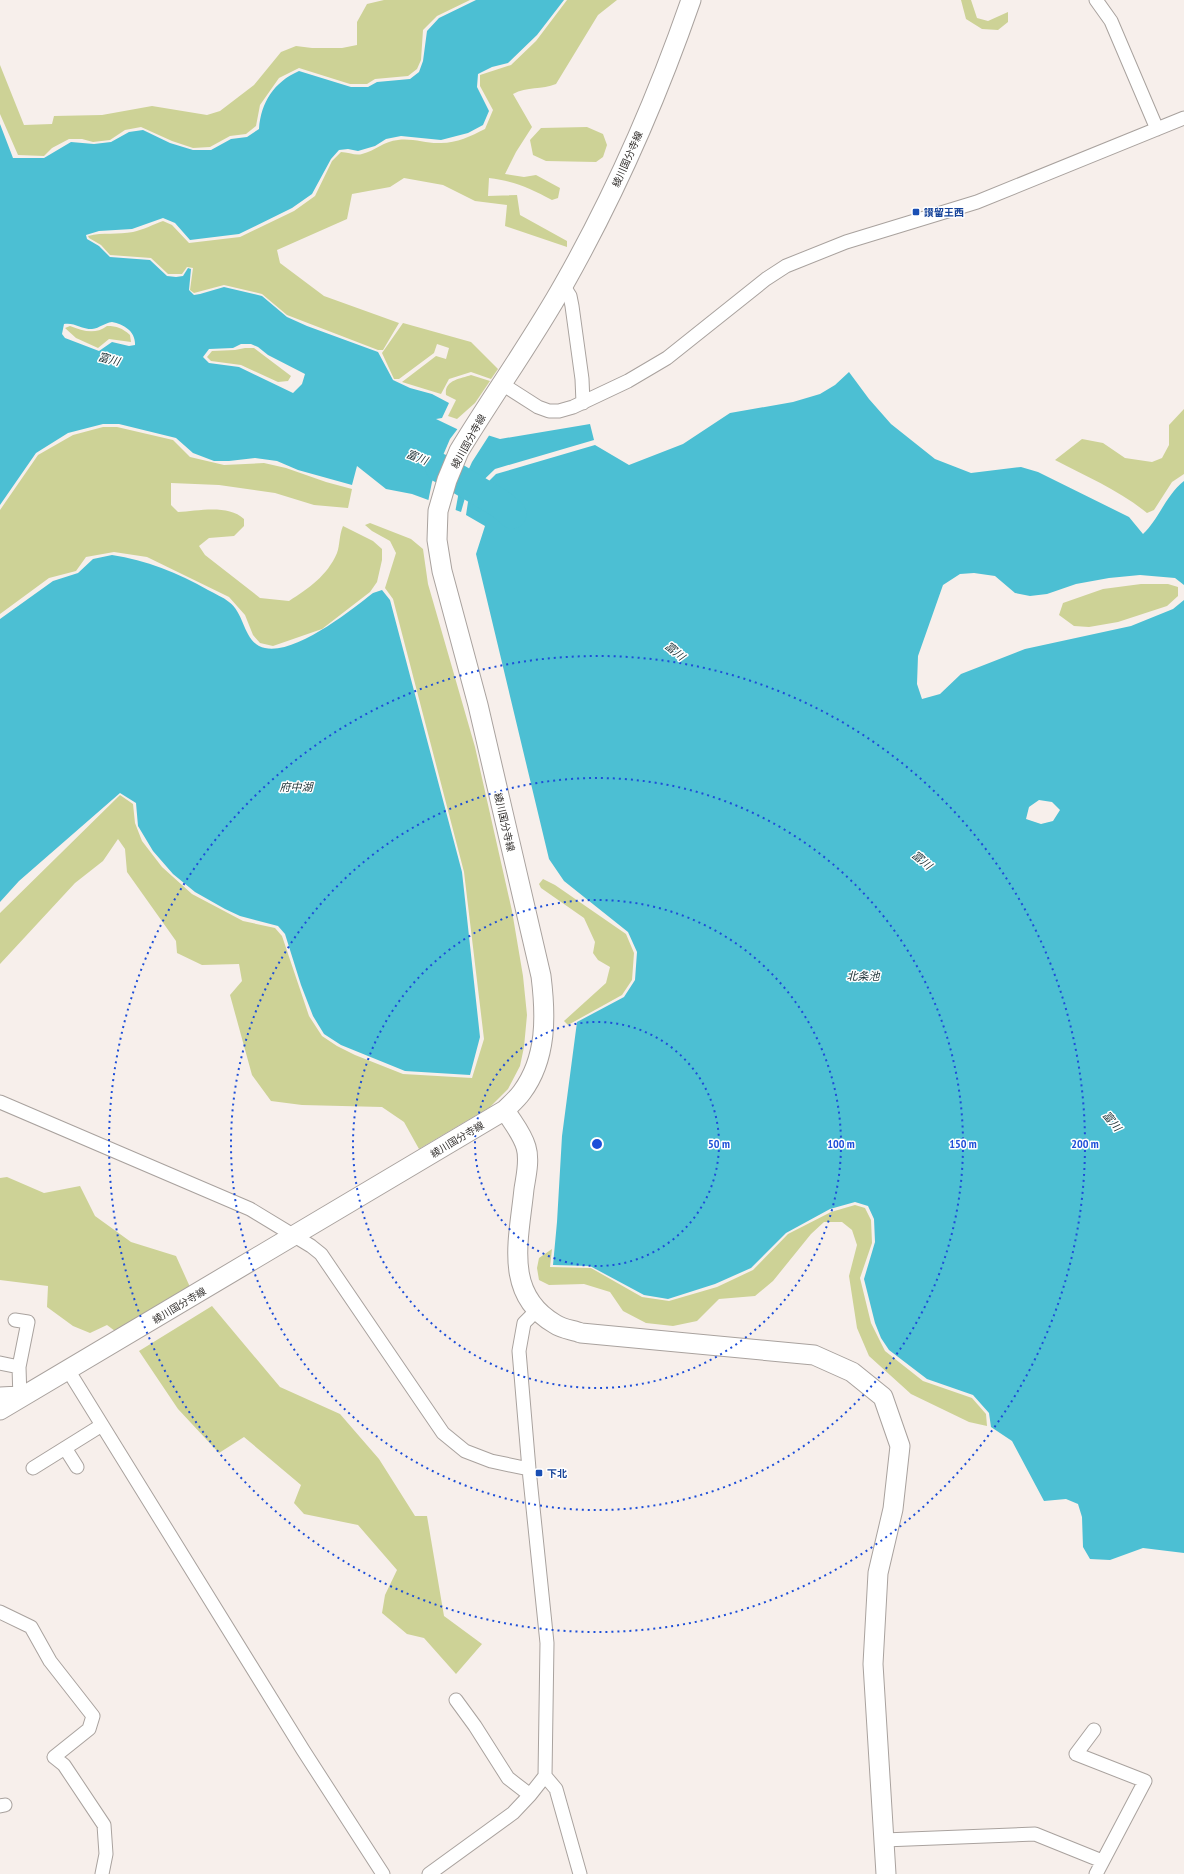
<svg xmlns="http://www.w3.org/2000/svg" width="1184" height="1874" font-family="'PT Sans Narrow','Noto Sans JP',sans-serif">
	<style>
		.green { fill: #cdd296 }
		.water { fill: #4cbfd3; fill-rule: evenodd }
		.pier { fill: #f7efeb }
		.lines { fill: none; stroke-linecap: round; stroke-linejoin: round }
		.river { stroke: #4cbfd3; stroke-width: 29 }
		.street-casing { stroke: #a9a29e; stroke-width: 15 }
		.secondary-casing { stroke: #a9a29e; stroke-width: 21 }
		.street { stroke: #fff; stroke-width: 13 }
		.secondary { stroke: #fff; stroke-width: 19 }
		.ring { fill: none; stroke: #1d4ed8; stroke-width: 2; stroke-dasharray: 2 4 }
		.transit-dot { fill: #1a4fb4; stroke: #fff; stroke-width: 1.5 }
		.labels { text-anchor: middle; stroke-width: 3; stroke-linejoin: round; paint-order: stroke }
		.street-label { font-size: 10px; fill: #322f2d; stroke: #fff }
		.transit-label { font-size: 10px; font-weight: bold; fill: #164399; stroke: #fff; text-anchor: start }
		.water-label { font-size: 11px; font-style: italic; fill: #1c3135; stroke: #fff }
		.centre { fill: #1d4ed8; stroke: #fff; stroke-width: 2 }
		.ring-label { font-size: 12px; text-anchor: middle; font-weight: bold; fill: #1d4ed8; stroke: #fff; stroke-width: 3; stroke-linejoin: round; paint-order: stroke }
	</style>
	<rect width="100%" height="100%" fill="#f7efeb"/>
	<path class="green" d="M384,0H470L437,16L423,30L421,60L417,69L408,76L375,79L367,84H350L299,68L279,78L260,105L256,126L246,134L230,136L210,147L193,148L172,141L141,127L125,130L110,140L93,142L82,139H69L52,148L44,156L18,155L0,114V65L24,125L52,124L54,116L102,115L152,106L207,115L220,111L254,85L281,52L296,46L312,48H342L357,45V22L367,4Z
		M567,0H617L598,15L556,84C542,90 527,86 513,94L532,127L516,152L505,174L524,177L536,175L560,188L558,198L552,200C530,188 514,181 489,178L488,196L517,195L520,215L567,241V247L505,226L507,205L475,201L443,185L404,178L390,187L352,194L347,219L277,250L280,263L324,296L399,323L383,350H378L287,315L262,294L224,285L194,293L190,290L193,268L187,267L182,274H168L151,258L110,255L101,245L89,238L88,236C103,232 118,235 133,232C143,230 154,224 163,221L172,225L189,243L240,237L294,211L315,196L332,161L341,152C348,152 356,156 362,154C375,151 384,141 398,140C413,138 427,144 441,143C457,143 471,136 485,129L493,110L480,86V75L511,65L536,41Z
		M961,0H971L977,18L988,21L1008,12V22L998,30L982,29L966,19Z
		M587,127L603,134L607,145L603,157L596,162L546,161L533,155L530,140L541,128Z
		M403,323L471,342L498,369L491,379L471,372L449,379L441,394L402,382L436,356L446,359L449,348L437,344L434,353L399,379H394L382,353Z
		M70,326C83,331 95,335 107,326C117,326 122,328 130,335L131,342L109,339L98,348L76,338L65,328Z
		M245,348H254L291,376L288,381L278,382L241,365L211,361L207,357L212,351L235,350Z
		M471,375L490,381L475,403L457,419L448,416L456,400L446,395C444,380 460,379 471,375Z
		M1184,409V474L1172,482L1154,510L1147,513C1120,491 1086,476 1055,460L1082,439L1103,443L1125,458L1152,462L1162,458L1169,445V425Z
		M103,427H117L173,440L190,457L224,465L264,463L286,468L326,482L352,489L348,508L314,505L275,493L219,485L171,483V505L178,512C198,511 228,504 244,519V526L234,536L209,538L199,546L205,555L260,598L289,601C309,588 327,576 337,553C340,545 339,535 343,526L373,541L382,549V560L377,582L370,592L322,629L273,646L260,643L253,635L245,615L229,597L147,557L114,552L86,557L76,571L49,578L0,614V510L38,455L73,435Z
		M370,523L411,539L423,549L428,584L475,747L512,911L523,976L527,1015L524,1047L520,1066L508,1089L490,1107L419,1149L404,1122L382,1107L302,1105L271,1101L252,1075L230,995L242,981L239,964L202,965L177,953L176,941L127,872L125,849L118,839L103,861L75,883L0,964V913L120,795L133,804L135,823L142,841L162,867L192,894L243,921L275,928L282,936L309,1016L322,1036L337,1046L355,1055L403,1074L472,1078L484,1039L464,872L393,599L385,588L396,553L390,541L372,531L365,525Z
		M1141,584H1168L1178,587V596L1167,606L1118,622L1089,627L1074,626L1059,615L1063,603L1103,589Z
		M543,879L555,885L626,934L634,953L632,980L622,995L568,1025L564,1021L606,983L610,967L598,960L593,953L595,942L584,918L541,888L539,884Z
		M7,1177L44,1193L80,1186L95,1216L131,1242L176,1256L190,1287L115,1331L107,1325L90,1333L73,1326L47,1307L48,1286L0,1280V1178Z
		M855,1205L865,1208L871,1220L872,1243L860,1278L871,1323L885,1351L923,1381L972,1398L986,1414L987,1426L969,1422L911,1394L869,1356L857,1328L849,1276L857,1245L852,1230L842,1222H824L811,1234L773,1281L755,1296L719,1299L697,1321L673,1326L646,1323L623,1311L610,1292L584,1284L549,1285L539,1280L537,1268L539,1258L552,1249L550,1267L591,1268L642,1297L669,1301L717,1287L753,1270L788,1234L831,1212Z
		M212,1306L280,1387L340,1414L379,1459L415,1516H427L444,1616L482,1644L456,1674L424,1638L407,1634L382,1613L385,1595L397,1570L358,1525L304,1514L294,1503L301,1485L244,1437L219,1453L178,1409L139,1351Z"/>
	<path class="water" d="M476,0H564L537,35L508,63L492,67L478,74L477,87L489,111L483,125L468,133L441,140L401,136L386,139L375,146L358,151L348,149L339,150L331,159L312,194L292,208L239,234L190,240L175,223L163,218L132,229L99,231L86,235L87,239L99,246L110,257L150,260L167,276L176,277L183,276L188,268L191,269L189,290L194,295L200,294L224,287L262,296L287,317L307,326L378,352L393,380L410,388L432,394L449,403L442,418L436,419L459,430L481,433L500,439L590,424L594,440L495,469L465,498L461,512L412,494L386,489L357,466L352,485L298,470L277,461L255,458L229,461H214L193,453L176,438L119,424H103L68,433L36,453L0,505V124L13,158H44L71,142L94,144L111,142L129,132L143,130L170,143L193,150H211L231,139L247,137L259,129C261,102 274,82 299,71L351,87H368L377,82L410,79L419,72L423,61L427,31L439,18ZM112,322C124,324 136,332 135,345L129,346L112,342L99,351L65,338L62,334L64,324C74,322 81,329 92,329C100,328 104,323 112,322ZM241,344H251L258,347L268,355L305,374L302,384L293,393L239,367L209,363L203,357L209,349L233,348Z
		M849,372L869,399L891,424L935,459L971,473L1021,467L1038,472L1129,517L1143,534C1159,519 1166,495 1184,481V585L1175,578L1140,575L1109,578L1076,584L1047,594L1030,596L1015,593L995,576L974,573L960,574L943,585L918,656L917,684L922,699L940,694L961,674L1025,649L1131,626L1173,609L1184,600V1553L1143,1548L1110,1560L1090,1559L1083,1547L1082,1517L1078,1504L1066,1499L1044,1501L1012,1441L991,1427L989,1413L973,1395L927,1379L889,1350L881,1338L875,1323L864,1279L875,1242L874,1219L868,1206L855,1202L830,1209L786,1233L751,1268L715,1284L668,1299L644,1295L590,1266L553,1265L557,1222L562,1136L577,1022L624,997L635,980L637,952L628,932L564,881L549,859L476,554L485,526L466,515L468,502L496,474L595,445L629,465L683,444L730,413L793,402L820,394L835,385ZM1039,800L1052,802L1060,810L1053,821L1041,824L1026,819L1029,807Z
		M112,555C146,560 178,573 208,590C215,594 223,597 229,602C244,613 243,637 259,646C289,661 351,610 373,593L382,590L390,600L462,872L480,1037L470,1075L405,1071L341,1045L324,1034L313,1016L301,985L285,934L278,926L240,916L225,909L195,892L173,874L153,851L138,826L136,803L120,793L19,881L0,902V619L53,581L78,573L93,559Z"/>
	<path class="pier" d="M459,427L490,434L472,462L459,491L455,513L428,502L432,482L441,460L450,439Z"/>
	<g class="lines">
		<path class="river" d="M440,468L502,505L512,514"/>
		<defs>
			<path id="street" d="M1096,0L1111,21L1157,129
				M563,285L570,296L572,306L582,379L583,403
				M502,384L538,407L549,411H559L573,407L628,381L667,358L766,279L786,266L846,242L977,202L1184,118
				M0,1102L250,1209L311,1246L321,1254L443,1433L465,1451L491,1461L529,1469
				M15,1320L28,1322L19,1367L20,1399
				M0,1363L19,1367
				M68,1370L303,1750L383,1874
				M0,1394L19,1393
				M65,1448L77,1467
				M33,1468L102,1425
				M0,1612L31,1627L50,1661L93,1716L89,1729L54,1757L64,1765L104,1825L106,1854L102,1874
				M456,1700L475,1726L508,1778L530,1795
				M1094,1730L1076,1754L1145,1781L1096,1874
				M545,1776L556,1789L580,1874
				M0,1806L5,1805
				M884,1840L1035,1834L1102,1861
				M429,1874L513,1813L530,1795L545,1776L547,1643L529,1469L519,1351L524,1323L536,1311"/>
			<path id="secondary" d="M505,1110C512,1122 522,1133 526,1147C530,1160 526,1176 524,1189C519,1239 503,1294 555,1324C562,1329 573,1330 581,1333L814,1355L852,1372L883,1397L900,1446L893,1509L878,1573L873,1664L886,1874
				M0,1410L505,1110C511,1104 517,1099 522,1092C547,1058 546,1016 541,976L478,705L442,571L437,540L438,511L447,480L459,451C493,395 532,341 564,284C615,194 657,98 691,0"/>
		</defs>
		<use href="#street" class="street-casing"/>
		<use href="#secondary" class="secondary-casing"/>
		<use href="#street" class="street"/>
		<use href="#secondary" class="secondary"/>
	</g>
	<g class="ring">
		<circle cx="597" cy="1144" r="122"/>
		<circle cx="597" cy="1144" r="244"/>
		<circle cx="597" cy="1144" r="366"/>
		<circle cx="597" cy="1144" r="488"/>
	</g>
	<g class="transit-dot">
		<rect x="912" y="208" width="8" height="8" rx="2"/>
		<rect x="535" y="1469" width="8" height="8" rx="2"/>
	</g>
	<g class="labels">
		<g class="street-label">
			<text transform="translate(627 159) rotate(-66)" y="4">綾川国分寺線</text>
			<text transform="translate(468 441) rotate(-61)" y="4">綾川国分寺線</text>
			<text transform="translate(505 822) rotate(77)" y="4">綾川国分寺線</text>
			<text transform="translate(457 1139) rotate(-31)" y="4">綾川国分寺線</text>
			<text transform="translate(179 1305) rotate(-31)" y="4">綾川国分寺線</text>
		</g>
		<g class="transit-label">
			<text x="924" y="216">讃留王西</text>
			<text x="547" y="1477">下北</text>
		</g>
		<g class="water-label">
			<text transform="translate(109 359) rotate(15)" y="4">富川</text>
			<text transform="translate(417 457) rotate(21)" y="4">富川</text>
			<text transform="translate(675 651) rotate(40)" y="4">富川</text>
			<text x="296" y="791">府中湖</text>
			<text transform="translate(922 860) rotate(40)" y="4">富川</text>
			<text x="863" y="980">北条池</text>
			<text transform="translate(1112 1121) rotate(51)" y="4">富川</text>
		</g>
	</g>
	<circle cx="597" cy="1144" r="6" class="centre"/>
	<g class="ring-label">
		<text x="719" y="1148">50 m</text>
		<text x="841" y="1148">100 m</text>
		<text x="963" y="1148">150 m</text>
		<text x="1085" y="1148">200 m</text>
	</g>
</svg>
